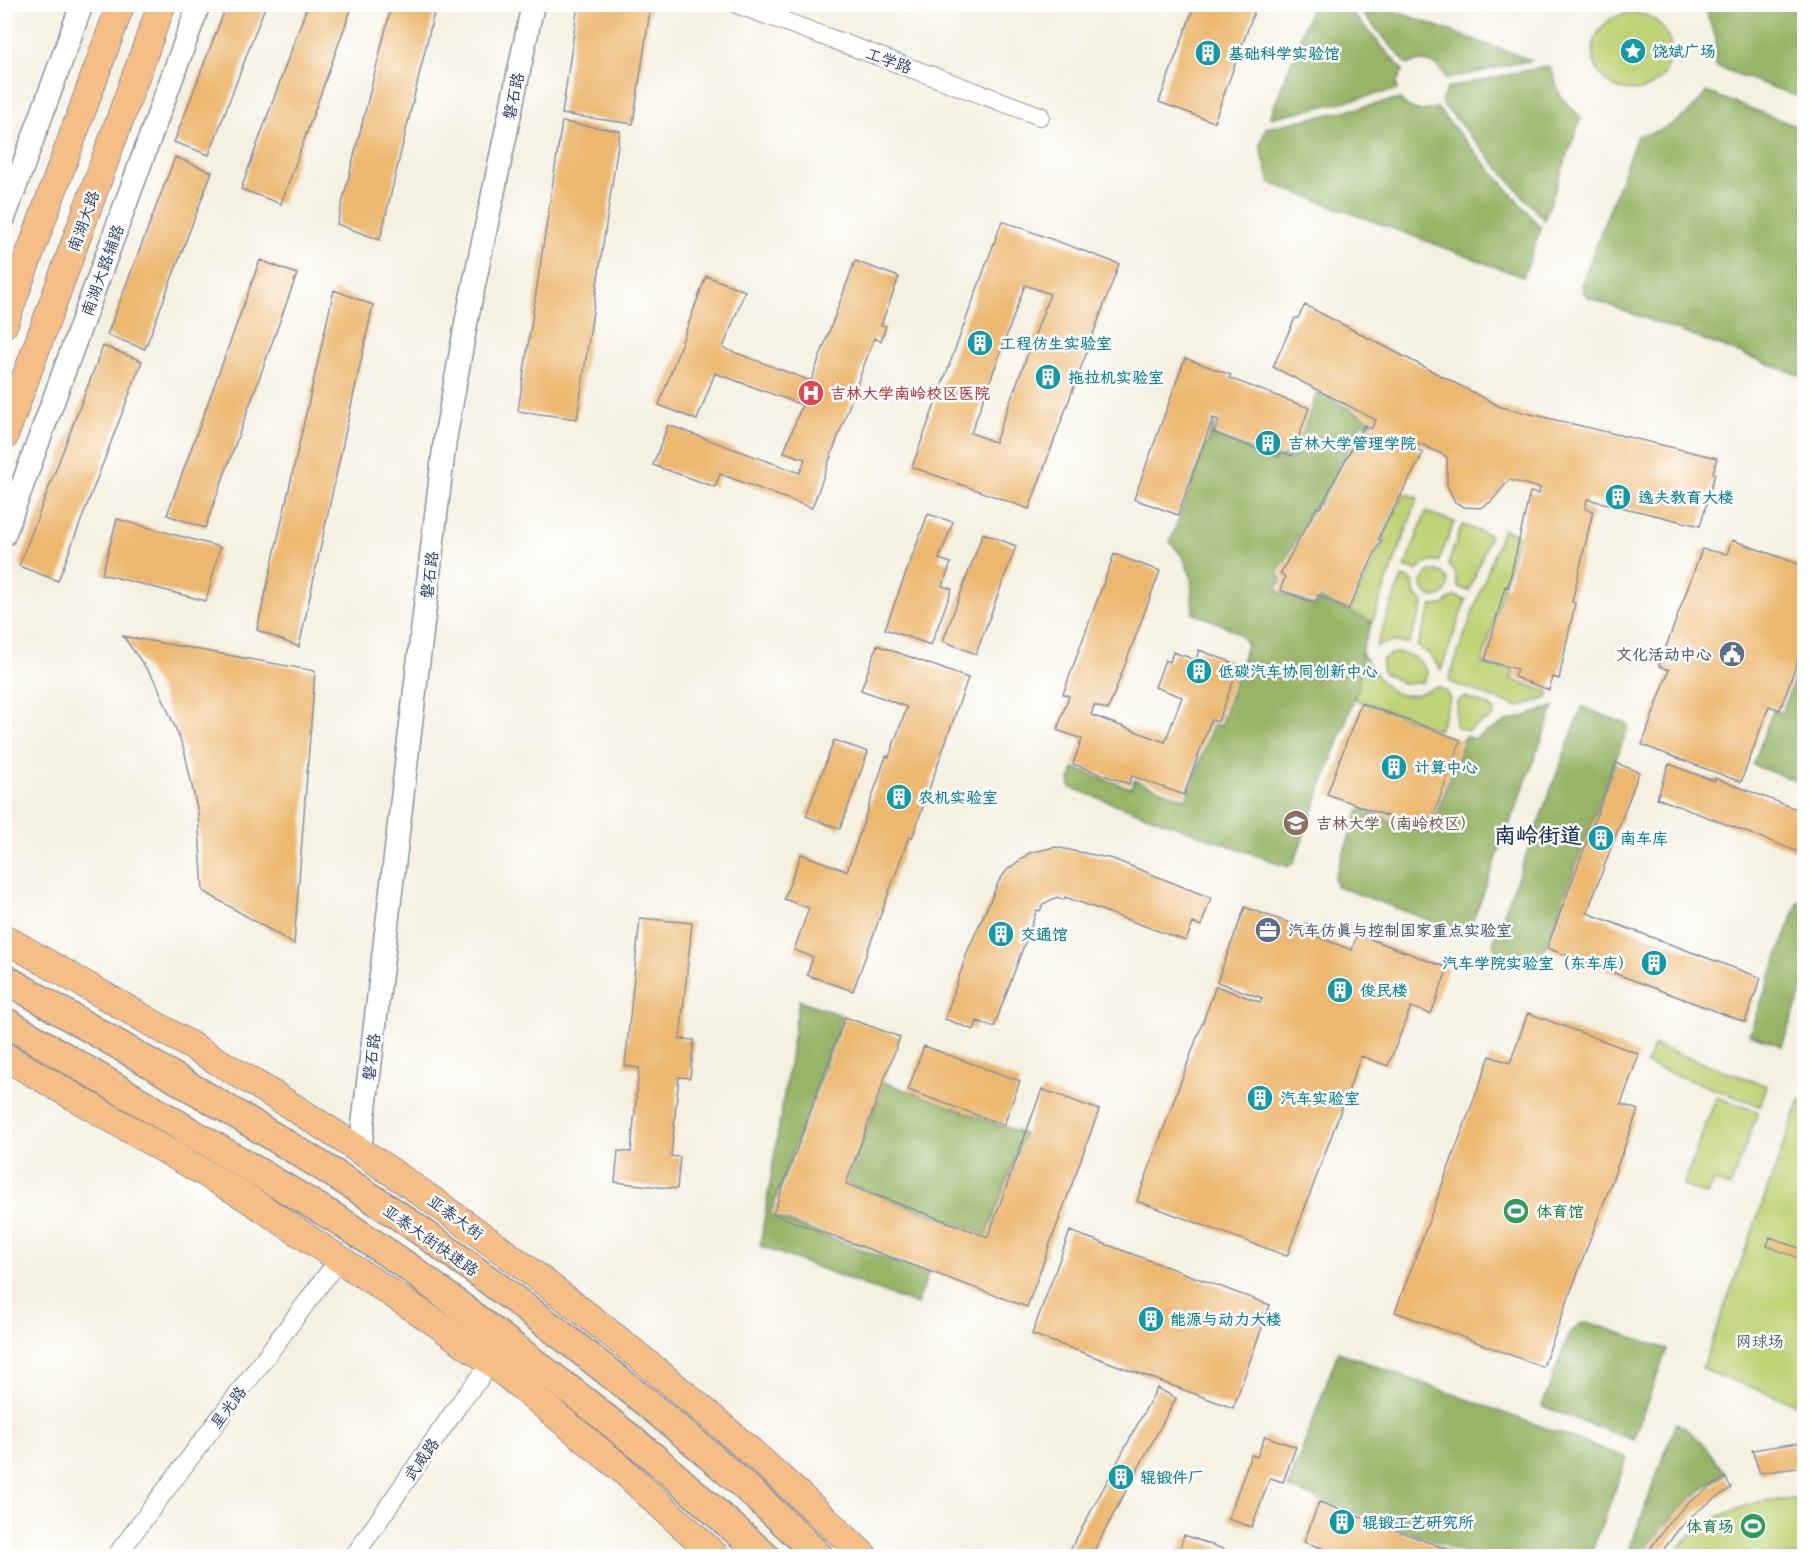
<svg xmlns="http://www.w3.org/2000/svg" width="1809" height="1561" font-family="'Architects Daughter','LXGW WenKai TC',sans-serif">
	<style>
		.green { fill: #bfd275; stroke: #6d806a; stroke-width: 1.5 }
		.forest { fill: #97b466; stroke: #597262; stroke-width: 1.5 }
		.building { fill: #ecb86f; fill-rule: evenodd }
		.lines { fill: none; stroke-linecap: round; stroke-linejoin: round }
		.minor-casing { stroke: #8890a0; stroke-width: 20 }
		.tertiary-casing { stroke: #8890a0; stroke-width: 25 }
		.primary-casing { stroke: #8890a0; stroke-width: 29 }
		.trunk-casing { stroke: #8890a0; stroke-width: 31 }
		.minor { stroke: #fff; stroke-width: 18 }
		.tertiary { stroke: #fff; stroke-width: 22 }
		.primary { stroke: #f6be87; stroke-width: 27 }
		.trunk { stroke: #f6be87; stroke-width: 28 }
		.labels { text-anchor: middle; stroke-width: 5; stroke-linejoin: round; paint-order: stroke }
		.culture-label { font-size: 16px; font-weight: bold; fill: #0d838f; stroke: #fff; text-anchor: start }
		.street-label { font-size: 16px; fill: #1b2f5e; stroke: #fff }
		.health-label { font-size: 16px; font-weight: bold; fill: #be3a42; stroke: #fff; text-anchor: start }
		.service-label { font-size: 16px; font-weight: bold; fill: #4e5e75; stroke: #fff; text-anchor: end }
		.education-label { font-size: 16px; font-weight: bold; fill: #785e54; stroke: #fff; text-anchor: start }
		.leisure-label { font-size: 16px; font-weight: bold; fill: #27864d; stroke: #fff; text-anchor: start }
		.park-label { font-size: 16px; fill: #4c6065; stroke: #fff }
		.district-label { font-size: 22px; font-weight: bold; fill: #1b2f5e; stroke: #fff }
	</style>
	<rect width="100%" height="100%" fill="#fff"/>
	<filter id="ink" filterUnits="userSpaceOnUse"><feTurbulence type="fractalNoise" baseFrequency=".0167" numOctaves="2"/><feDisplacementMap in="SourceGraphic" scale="12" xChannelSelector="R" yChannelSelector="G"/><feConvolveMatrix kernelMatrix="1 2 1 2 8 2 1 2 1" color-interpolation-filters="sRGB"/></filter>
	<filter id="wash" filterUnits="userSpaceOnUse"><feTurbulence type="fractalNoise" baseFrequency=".008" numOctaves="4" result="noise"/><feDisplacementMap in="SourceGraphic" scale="24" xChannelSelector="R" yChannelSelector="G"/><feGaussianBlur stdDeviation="1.35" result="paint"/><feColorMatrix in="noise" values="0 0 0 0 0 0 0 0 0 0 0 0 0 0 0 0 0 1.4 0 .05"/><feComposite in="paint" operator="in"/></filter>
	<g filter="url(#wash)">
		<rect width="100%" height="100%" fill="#f4f1e1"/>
		<path class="green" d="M1593 52a39 39 0 1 1 78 0a39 39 0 1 1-78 0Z
			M1404,493L1418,498L1372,622L1349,613L1384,540L1381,538Z
			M1426,512L1454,522L1439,561L1428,562L1416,571L1405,567Z
			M1462,525L1490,535L1469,591L1458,587L1455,572L1448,564Z
			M1503,529L1518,535L1482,663L1514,670L1511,679L1550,693L1547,698L1518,707L1450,682L1449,678Z
			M1422 584a13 13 0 1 1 26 0a13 13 0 1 1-26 0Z
			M1402,577L1413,581L1415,595L1424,603L1409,643L1393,642L1376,646Z
			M1454,596L1466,600L1441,670L1430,655L1417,646L1432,606L1443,605Z
			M1400,653C1413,656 1424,661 1427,674L1423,682L1404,684L1384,673C1377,659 1387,653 1400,653Z
			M1362,654C1376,674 1386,699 1415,695C1423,693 1430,688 1438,687L1446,691L1450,699L1439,730L1354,699L1359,686Z
			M1465,697L1491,707L1495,711L1493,717L1467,731L1455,726L1457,701Z
			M1654,1045L1767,1086L1760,1106L1646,1064Z
			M1716,1097L1758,1112L1730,1187L1713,1181L1707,1195L1683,1186Z
			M1800,1100L1804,1102V1407L1702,1369Z
			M1775,1499H1804V1556H1671C1697,1522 1734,1506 1775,1499Z"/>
		<path class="forest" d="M1312,5H1345L1403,70L1397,82V90L1270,118Z
			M1355,5H1378L1531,60L1446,79C1440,62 1423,57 1408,65Z
			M1703,5H1804V99L1715,66L1716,38Z
			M1547,66L1550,67L1561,97L1581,118L1544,220L1441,102L1447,88Z
			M1706,92L1804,129V377L1590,298L1583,292L1582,283L1637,136C1667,131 1689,118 1706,92Z
			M1400,99C1410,110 1422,115 1436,107L1541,228L1523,277L1270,183L1260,145L1266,128Z
			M1317,392L1373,421L1370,426L1362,422L1319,505L1316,504L1277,575L1282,578L1277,591L1316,606L1319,598L1372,622L1362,649L1359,686L1294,862L1288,867L1071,788L1069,784L1074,768L1131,788L1134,780L1186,799L1213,724L1220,726L1247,645C1239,627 1211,621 1193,613L1191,576L1183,557L1170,542L1215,421L1212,435L1280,460L1283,455L1293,459Z
			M1804,651V784L1753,765L1773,710L1782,713Z
			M1554,707L1469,931L1464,933L1336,886L1334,878L1360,809L1429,834L1465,736L1474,739L1503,723Z
			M1582,707L1629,725L1538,966L1495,950L1493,942Z
			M1804,900V985L1782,1046L1749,1034L1798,902Z
			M799,1000L843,1016L770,1215L928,1274L917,1305L760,1246Z
			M884,1082L1024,1134L987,1235L847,1184Z
			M1588,1322L1667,1349L1633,1440L1542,1406L1569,1334L1580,1324Z
			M1338,1352L1627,1458L1590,1556H1474L1288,1488Z
			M1676,1423C1699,1435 1711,1453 1725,1474C1691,1495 1663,1521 1643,1556H1627Z"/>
		<g id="blocks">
			<path class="building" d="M227,4H266L209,155L174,142Z
				M308,4H353L281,204L241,189Z
				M392,4H436L380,240L337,224Z
				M578,4H651L633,124L562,114Z
				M1195,4H1257L1214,122L1159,102Z
				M562,122L620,131L577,419L518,411Z
				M175,157L212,172L145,349L107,335Z
				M1002,221L1119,264L1029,509L912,467ZM1025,285L1050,294L995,442L971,433Z
				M260,260L297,274L205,528L167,515Z
				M855,261L899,277L881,325L886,326L881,341L874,338L812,508L720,474L715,487L653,465L668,425L800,473L805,459L784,452L802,405L715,373L697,420L659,405L706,276L745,291L723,348L811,381Z
				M334,290L373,305L299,647L257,630Z
				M1305,305L1501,407L1717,458L1713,473L1715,474L1700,526L1587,499L1585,509L1593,511L1572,602L1575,603L1559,679L1553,677L1549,690L1514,677L1517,669L1485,661L1505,586L1508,587L1530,492L1539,494L1540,488L1509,480L1491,502L1480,508L1464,507L1455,502L1447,485V457L1419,443L1416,449L1423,453L1378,539L1381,540L1348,610L1318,595L1315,603L1280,590L1285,577L1280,574L1317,507L1320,508L1364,425L1371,429L1376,420L1273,367L1295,318H1298Z
				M103,346L142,361L58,581L19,566Z
				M1185,358L1231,375L1229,378L1309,408L1292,456L1281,452L1279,457L1214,433L1219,420L1213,418L1178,515L1134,499Z
				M928,514L953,522L939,559L951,563L942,586L952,589L931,645L885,629Z
				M117,519L220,547L206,601L102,574Z
				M983,533L1016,546L976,654L943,641Z
				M1732,540L1804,566L1800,582L1804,583V643L1780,710L1769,706L1741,782L1642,745L1669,670L1659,666L1702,549L1727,554Z
				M1114,554L1160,571L1108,710L1094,705L1091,715L1165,742L1182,697L1155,687L1165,660L1170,662L1173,652L1196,660L1199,650L1239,665L1218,722L1211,720L1184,795L1132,776L1129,784L1073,764L1082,739L1057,730L1069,696L1063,694Z
				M123,636L315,671L294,944L203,891L198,813L184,749L156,682Z
				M877,645L968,678L912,838L909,837L853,991L807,975L813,957L794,950L809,908L784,899L801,854L847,871L886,756L889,757L907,707L861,690Z
				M1361,703L1461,740L1428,831L1327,794Z
				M834,740L868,752L840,829L806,816Z
				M1616,763L1639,772L1587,913L1761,978L1745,1022L1547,948Z
				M1669,764L1714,781L1715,778L1804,812V854L1657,798Z
				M1055,847L1113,859L1211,898L1201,926L1193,923L1186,941L1065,897L1064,900L1057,897L1043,904L1040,911L1037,910L994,1027L977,1021L974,1030L945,1019L968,950L999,881L1007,870L1029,853Z
				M1245,907L1298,926L1307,924L1311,927L1310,934L1352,950L1357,934L1448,968L1431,1014L1411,1007L1388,1066L1361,1056L1287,1256L1137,1201L1216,986L1260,1002L1262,998L1217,982Z
				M640,918L692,923L680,1039L694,1040L690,1078L679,1077L671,1156L680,1157L677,1189L615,1182L618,1151L631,1152L639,1068L625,1066Z
				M1528,1013L1639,1054L1621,1104L1638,1110L1543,1367L1395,1312L1490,1056L1510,1063Z
				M845,1017L900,1037L846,1184L988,1237L1042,1089L1099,1110L1027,1307L773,1214Z
				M924,1046L1020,1081L1004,1125L908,1090Z
				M1070,1231L1270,1305L1233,1408L1032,1334Z
				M1770,1237L1804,1250V1260L1767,1246Z
				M1157,1388L1176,1398L1091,1556H1067Z
				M1265,1436L1296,1447L1283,1482L1270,1478L1252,1527L1228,1519L1251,1455L1257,1457Z
				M1804,1442V1467L1760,1473L1752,1450Z
				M1725,1477L1731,1488L1696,1512L1678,1530L1659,1556H1645L1669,1522L1688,1503Z
				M1319,1502L1466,1556H1319L1322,1548L1304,1542Z
				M1184,1535L1243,1556H1177Z"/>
		</g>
	</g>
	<g filter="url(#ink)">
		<use href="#blocks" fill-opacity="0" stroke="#8890a0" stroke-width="1.5"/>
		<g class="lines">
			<defs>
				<path id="minor" d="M737,4L1040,116
					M116,1556L340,1258
					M354,1556L462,1400L492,1363"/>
				<path id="tertiary" d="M4,218L82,4
					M4,535L199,4
					M360,1150L445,440L467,318L533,4"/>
				<path id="primary" d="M4,324L121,4
					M4,437L162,4
					M4,938C124,1008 247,1074 362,1152C541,1272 709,1406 864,1556
					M4,1056L244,1196L430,1319L492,1363L618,1466L716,1556"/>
				<path id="trunk" d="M4,978C121,1047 240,1114 355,1187C423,1230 487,1279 551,1327C644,1399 736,1474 819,1556
					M4,1021L340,1221L411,1269L583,1400L652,1456L765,1556"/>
			</defs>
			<use href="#minor" class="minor-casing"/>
			<use href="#tertiary" class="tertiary-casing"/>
			<use href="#primary" class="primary-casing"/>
			<use href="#trunk" class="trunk-casing"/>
			<use href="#minor" class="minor"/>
			<use href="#tertiary" class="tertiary"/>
			<use href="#primary" class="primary"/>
			<use href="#trunk" class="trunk"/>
		</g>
	</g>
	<defs>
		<symbol id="sight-disc" viewBox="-11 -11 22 22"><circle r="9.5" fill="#0f9aa8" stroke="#fff"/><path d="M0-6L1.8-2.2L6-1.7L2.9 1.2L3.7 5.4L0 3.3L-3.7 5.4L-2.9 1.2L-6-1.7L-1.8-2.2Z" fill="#fff"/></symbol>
		<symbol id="building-disc" viewBox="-11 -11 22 22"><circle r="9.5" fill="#0f9aa8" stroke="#fff"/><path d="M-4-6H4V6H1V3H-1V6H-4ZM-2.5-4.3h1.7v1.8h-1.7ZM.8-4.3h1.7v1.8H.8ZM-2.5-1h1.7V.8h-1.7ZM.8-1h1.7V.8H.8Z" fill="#fff"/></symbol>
		<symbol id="hospital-disc" viewBox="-11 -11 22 22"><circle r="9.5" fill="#e0444e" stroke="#fff"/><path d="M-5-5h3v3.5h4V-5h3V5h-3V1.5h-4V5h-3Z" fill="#fff"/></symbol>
		<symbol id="civic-disc" viewBox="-11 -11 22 22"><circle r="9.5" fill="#5c6f8a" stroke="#fff"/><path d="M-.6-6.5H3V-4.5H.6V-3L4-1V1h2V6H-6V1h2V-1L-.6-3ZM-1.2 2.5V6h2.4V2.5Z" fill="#fff"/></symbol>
		<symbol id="university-disc" viewBox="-11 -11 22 22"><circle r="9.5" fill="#8d6e63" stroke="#fff"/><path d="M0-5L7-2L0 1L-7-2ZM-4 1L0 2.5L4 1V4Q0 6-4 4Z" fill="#fff"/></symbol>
		<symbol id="office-disc" viewBox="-11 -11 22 22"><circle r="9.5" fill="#5c6f8a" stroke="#fff"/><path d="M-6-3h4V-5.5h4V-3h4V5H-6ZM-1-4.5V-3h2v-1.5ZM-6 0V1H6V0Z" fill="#fff"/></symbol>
		<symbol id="stadium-disc" viewBox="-11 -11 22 22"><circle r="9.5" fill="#2e9e5b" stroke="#fff"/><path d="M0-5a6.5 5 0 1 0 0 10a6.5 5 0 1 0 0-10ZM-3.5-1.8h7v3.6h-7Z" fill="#fff"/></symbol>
	</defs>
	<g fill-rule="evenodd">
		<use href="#sight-disc" x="1618" y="36" width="30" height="30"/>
		<use href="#building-disc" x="1193" y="38" width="30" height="30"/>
		<use href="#building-disc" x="965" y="328" width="30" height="30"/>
		<use href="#building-disc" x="1033" y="362" width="30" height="30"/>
		<use href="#hospital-disc" x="796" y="378" width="30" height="30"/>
		<use href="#building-disc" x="1253" y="428" width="30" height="30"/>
		<use href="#building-disc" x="1603" y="482" width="30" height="30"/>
		<use href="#civic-disc" x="1717" y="639" width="30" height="30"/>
		<use href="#building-disc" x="1184" y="656" width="30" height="30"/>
		<use href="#building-disc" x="1379" y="752" width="30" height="30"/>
		<use href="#building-disc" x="884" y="782" width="30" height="30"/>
		<use href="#university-disc" x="1281" y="808" width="30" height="30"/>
		<use href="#building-disc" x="1586" y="823" width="30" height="30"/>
		<use href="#office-disc" x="1253" y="915" width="30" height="30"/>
		<use href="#building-disc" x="986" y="919" width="30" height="30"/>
		<use href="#building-disc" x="1639" y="948" width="30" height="30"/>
		<use href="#building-disc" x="1325" y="975" width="30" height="30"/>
		<use href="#building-disc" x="1245" y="1083" width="30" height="30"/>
		<use href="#stadium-disc" x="1501" y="1196" width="30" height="30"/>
		<use href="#building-disc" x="1136" y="1304" width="30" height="30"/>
		<use href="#building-disc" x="1106" y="1462" width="30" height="30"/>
		<use href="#building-disc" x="1327" y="1507" width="30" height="30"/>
		<use href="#stadium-disc" x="1738" y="1511" width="30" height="30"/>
	</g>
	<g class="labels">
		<g class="culture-label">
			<text x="1652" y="57">饶斌广场</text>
			<text x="1228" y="59">基础科学实验馆</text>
			<text x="1000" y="349">工程仿生实验室</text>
			<text x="1068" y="383">拖拉机实验室</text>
			<text x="1288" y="449">吉林大学管理学院</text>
			<text x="1638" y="503">逸夫教育大楼</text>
			<text x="1218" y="677">低碳汽车协同创新中心</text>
			<text x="1414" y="773">计算中心</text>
			<text x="918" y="803">农机实验室</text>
			<text x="1620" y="844">南车库</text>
			<text x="1020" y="940">交通馆</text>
			<text x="1634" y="969" text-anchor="end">汽车学院实验室（东车库）</text>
			<text x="1360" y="996">俊民楼</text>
			<text x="1280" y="1104">汽车实验室</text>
			<text x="1170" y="1325">能源与动力大楼</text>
			<text x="1140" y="1483">辊锻件厂</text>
			<text x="1362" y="1528">辊锻工艺研究所</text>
		</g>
		<g class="street-label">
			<text transform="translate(889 60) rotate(20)" y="6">工学路</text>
			<text transform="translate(513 96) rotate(-78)" y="6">磐石路</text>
			<text transform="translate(83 221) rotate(-70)" y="6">南湖大路</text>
			<text transform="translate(102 270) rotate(-70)" y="6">南湖大路辅路</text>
			<text transform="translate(429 575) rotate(-83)" y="6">磐石路</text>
			<text transform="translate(371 1057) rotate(-83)" y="6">磐石路</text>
			<text transform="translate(456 1217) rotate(36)" y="6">亚泰大街</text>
			<text transform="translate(431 1240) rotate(35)" y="6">亚泰大街快速路</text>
			<text transform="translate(228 1407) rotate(-53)" y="6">星光路</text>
			<text transform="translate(421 1459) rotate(-55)" y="6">武威路</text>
		</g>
		<g class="health-label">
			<text x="830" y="399">吉林大学南岭校区医院</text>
		</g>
		<g class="service-label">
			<text x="1712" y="660">文化活动中心</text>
			<text x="1288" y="936" text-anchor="start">汽车仿真与控制国家重点实验室</text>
		</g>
		<g class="education-label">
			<text x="1316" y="829">吉林大学（南岭校区）</text>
		</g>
		<g class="leisure-label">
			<text x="1536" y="1217">体育馆</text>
			<text x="1734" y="1532" text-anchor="end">体育场</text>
		</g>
		<g class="park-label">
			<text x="1760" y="1347">网球场</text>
		</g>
		<g class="district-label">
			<text x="1538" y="843">南岭街道</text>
		</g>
	</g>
	<rect width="1809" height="1561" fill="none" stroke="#fff" stroke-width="24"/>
</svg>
